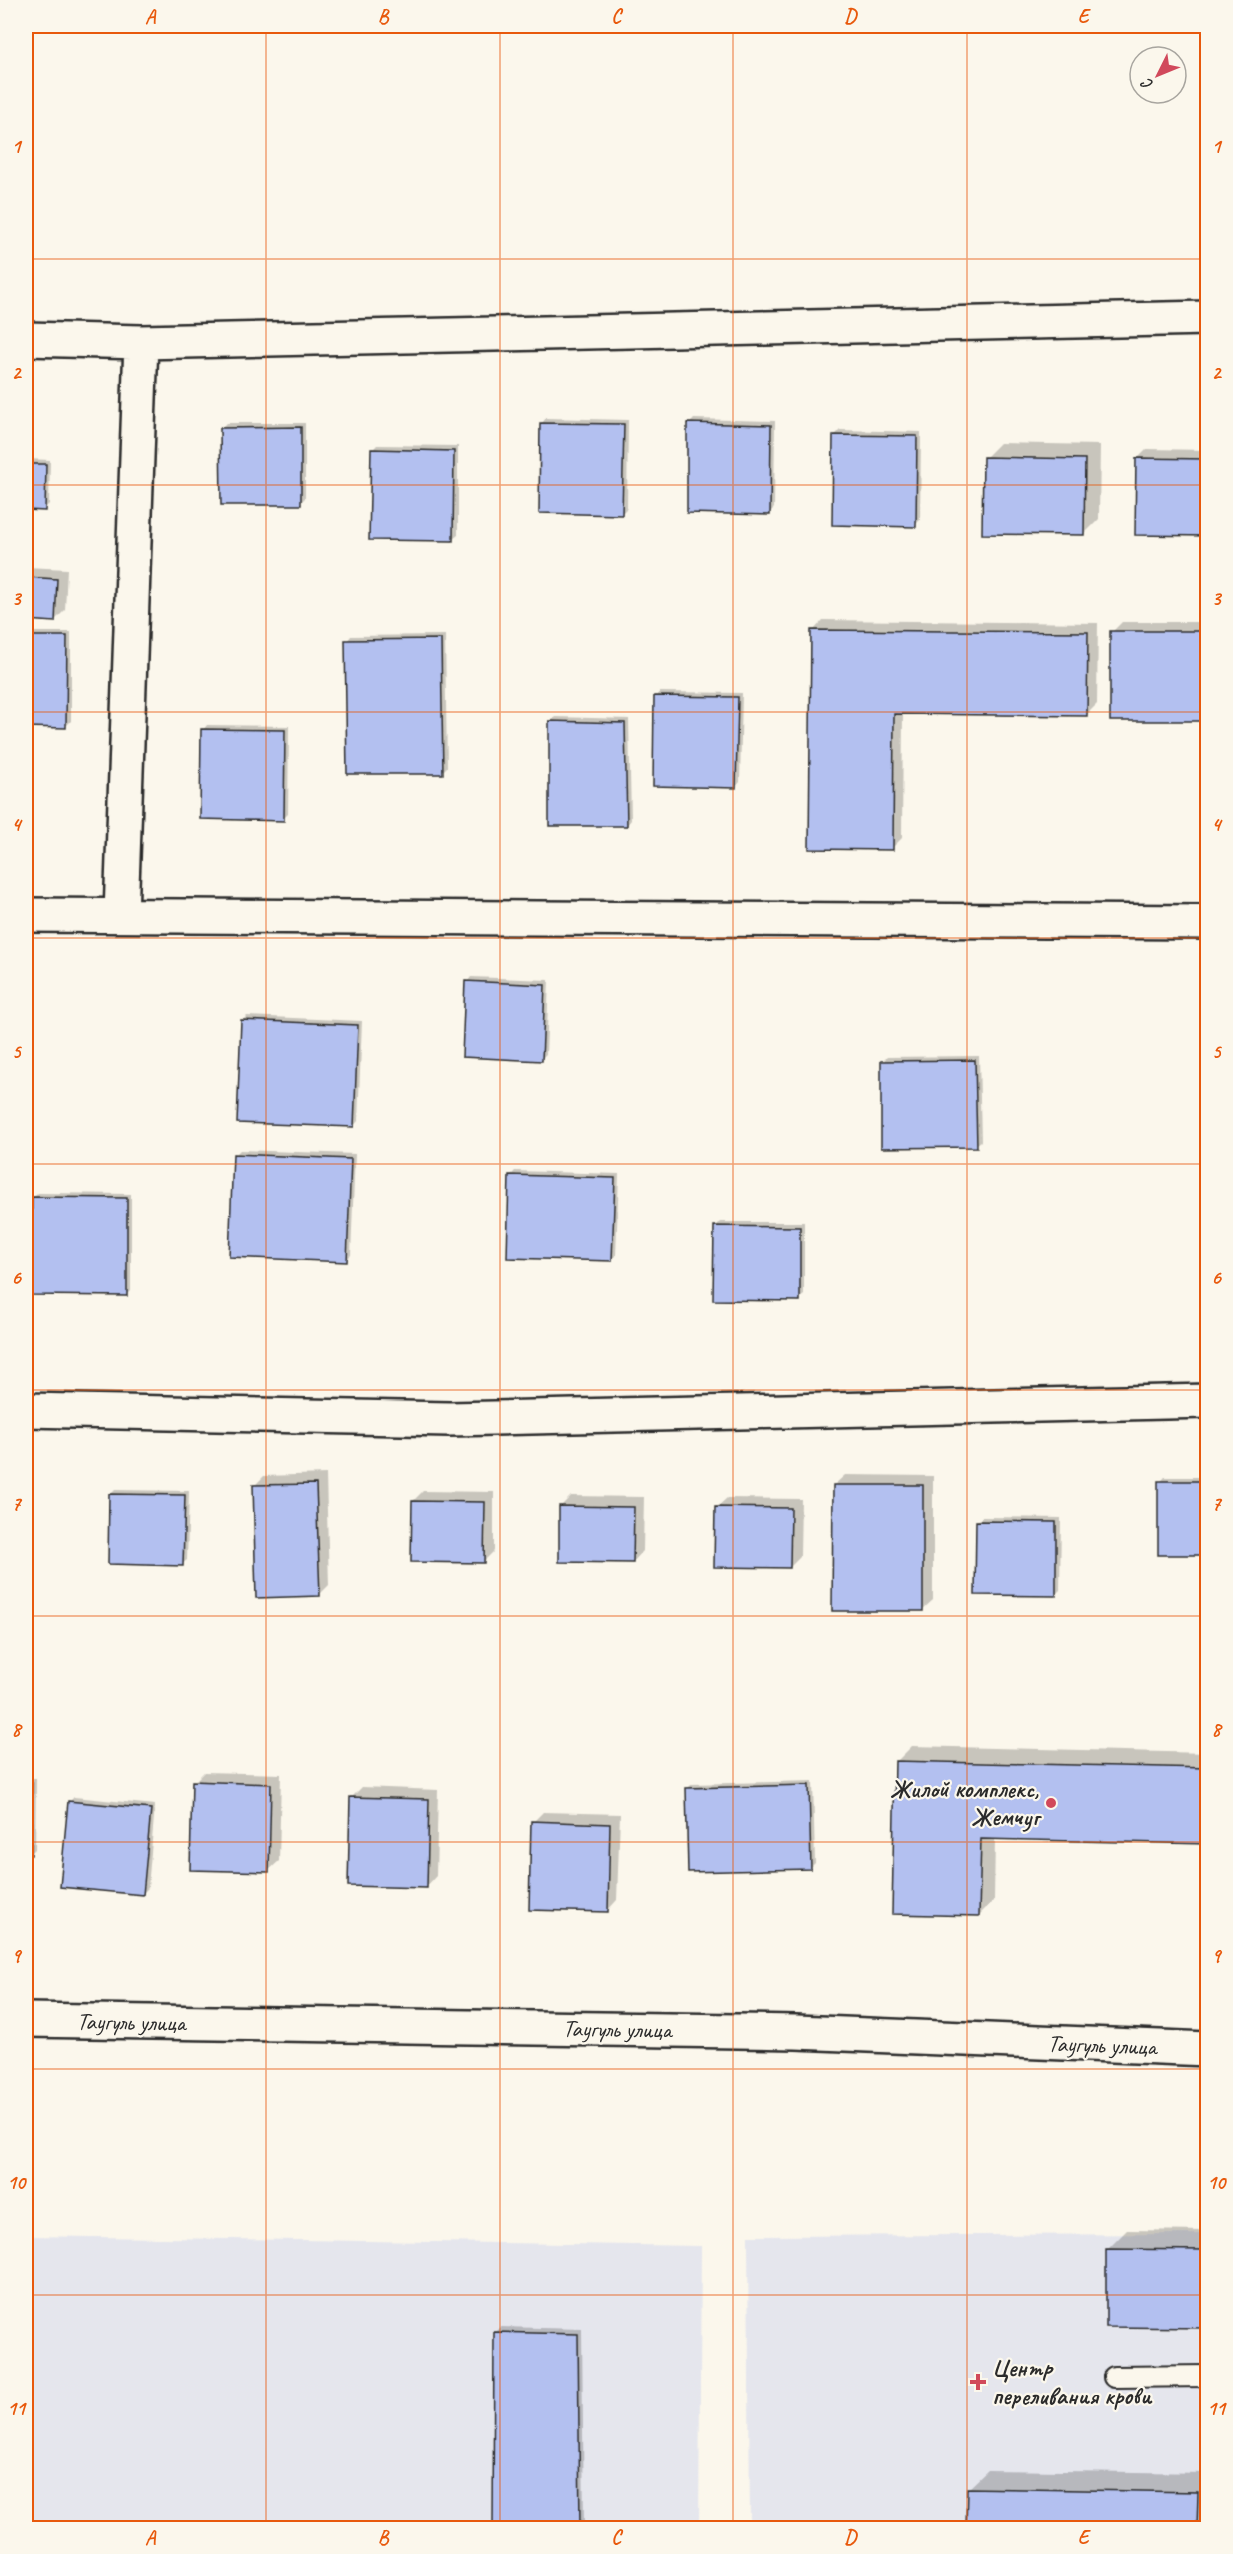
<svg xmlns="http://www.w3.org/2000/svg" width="1233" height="2554" font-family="Caveat,sans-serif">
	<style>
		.built { fill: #e5e6ed }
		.shadow { fill: #0003 }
		.building { fill: #b3c0f0; stroke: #2b2b2b; stroke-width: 1.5 }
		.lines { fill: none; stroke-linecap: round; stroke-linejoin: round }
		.lane-casing { stroke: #2b2b2b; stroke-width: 24 }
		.street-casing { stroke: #2b2b2b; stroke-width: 38 }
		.lane { stroke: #fbf7ec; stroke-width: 20 }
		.street { stroke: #fbf7ec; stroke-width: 33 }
		.grid { fill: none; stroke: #e8590c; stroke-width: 1.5; stroke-opacity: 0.55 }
		.poi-dot { fill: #d1495b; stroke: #fbf7ec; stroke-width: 2 }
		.labels { text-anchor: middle; stroke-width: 4.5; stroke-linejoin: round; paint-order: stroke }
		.poi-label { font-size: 24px; font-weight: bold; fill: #2b2b2b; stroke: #fbf7ec; text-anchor: end }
		.street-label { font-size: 24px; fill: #2b2b2b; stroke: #fbf7ec }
		.neatline { fill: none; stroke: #e8590c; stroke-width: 2 }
		.grid-label { font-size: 20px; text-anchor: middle; font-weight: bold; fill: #e8590c }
	</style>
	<rect width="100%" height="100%" fill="#fbf7ec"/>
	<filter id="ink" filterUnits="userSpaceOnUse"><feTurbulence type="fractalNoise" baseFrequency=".0167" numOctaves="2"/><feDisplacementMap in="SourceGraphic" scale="12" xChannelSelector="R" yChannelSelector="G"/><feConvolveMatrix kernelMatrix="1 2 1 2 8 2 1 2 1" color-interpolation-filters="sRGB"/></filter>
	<g filter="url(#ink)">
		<path class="built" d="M1207,2234V2528H750L748,2236Z
			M26,2236L701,2246L699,2528H26Z"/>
		<path class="shadow" d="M546,418L628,420L627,508L622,513L542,423Z
			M694,419L775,421L774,508L769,513L689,424Z
			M226,423H305V498L300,503L221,428Z
			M840,430L921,432L920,520L915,525L835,435Z
			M1000,443L1100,445L1099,519L1084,534L985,458Z
			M377,445L458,446V535L453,539L372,450Z
			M1147,449L1208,450V535L1137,459Z
			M26,459L50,460L49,504L44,509H28V535L26,538Z
			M26,567L67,569L65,610L55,620L26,618Z
			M823,620L1098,623L1097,704L1087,714L903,712L902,838L892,848L813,631Z
			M1122,622H1208V720L1112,632Z
			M26,632H71V721L66,726H26Z
			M445,635L447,767L442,772L347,641L351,636Z
			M660,692L742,693L740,782L736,787L656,697Z
			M555,717L629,719L631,820L627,825L550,722Z
			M207,725L289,726L288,814L283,819L203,730Z
			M471,977L549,980L546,1054L541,1059L467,982Z
			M247,1016L362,1021L358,1121L354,1126L242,1021Z
			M979,1056L981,1141L976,1145L882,1062L887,1057Z
			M240,1150L355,1154L351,1255L346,1260L235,1155Z
			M515,1171L619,1174L616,1255L611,1260L510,1176Z
			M38,1193L131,1194V1290L126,1295L33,1198Z
			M720,1222H804V1295L799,1299L715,1227Z
			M326,1474L329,1585L319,1595L254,1486L264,1476Z
			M845,1475L933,1476V1600L922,1610L834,1485Z
			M1165,1477H1208V1554L1160,1482Z
			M115,1490L189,1491L187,1560L182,1564L111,1494Z
			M423,1491L494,1492V1551L483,1562L413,1501Z
			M571,1496L644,1497L643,1551L633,1562L561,1506Z
			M727,1498L801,1499L800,1557L790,1567L716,1508Z
			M982,1517L1061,1518L1060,1590L1056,1594L977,1522Z
			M912,1746L1208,1753V1842L995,1838L994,1900L979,1915L897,1761Z
			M204,1772L281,1774L279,1861L268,1871L194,1782Z
			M26,1778H36L35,1849L30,1854H26Z
			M813,1781L815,1863L810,1868L688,1788L692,1784Z
			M362,1787L438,1790L436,1876L426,1887L351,1798Z
			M74,1797L155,1805L148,1888L143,1893L69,1802Z
			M543,1812L620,1814L617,1900L607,1911L533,1822Z
			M1127,2230L1208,2231V2327L1108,2249Z
			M501,2327L582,2329L584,2528H495L496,2332Z
			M988,2470L1208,2473V2528H968V2489Z"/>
		<path class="building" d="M540,423L624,424L622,515L539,513Z
			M687,423L771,425L770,515L687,513Z
			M301,427V505H221L220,428Z
			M833,435L917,436L916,527L832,525Z
			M371,449L454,451L453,541L369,540Z
			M983,457L1085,459L1084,535L982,534Z
			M1136,458L1208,459V536L1135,535Z
			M26,464H46L45,511L26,510Z
			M26,577L57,579L55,622L26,620Z
			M811,630L1088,632L1087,716L894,714L893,850L809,849Z
			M1110,631H1208V721H1110Z
			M26,636H67L66,728L26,727Z
			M441,639L443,774H347L345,640Z
			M654,696L738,697L736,788L653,786Z
			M549,721L625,723L627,826H549Z
			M201,729L285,730L284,821L200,819Z
			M465,981L545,985L542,1061L462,1057Z
			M241,1020L358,1025L354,1127L237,1123Z
			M975,1060L977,1147L881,1148V1061Z
			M233,1154L351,1159L347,1262L229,1257Z
			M509,1175L615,1178L612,1261L507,1258Z
			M32,1197L127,1198V1296L31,1295Z
			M714,1226L800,1227V1301L713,1300Z
			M1158,1481H1208V1555H1158Z
			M316,1484L320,1596L256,1598L253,1485Z
			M833,1485H923V1611H832Z
			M109,1494L185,1495L183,1566L108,1564Z
			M412,1501L485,1502L484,1563L411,1562Z
			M559,1506L634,1507L633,1563L559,1562Z
			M715,1507L791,1508L790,1568L714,1567Z
			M976,1521L1056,1522V1596L975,1595Z
			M895,1761L1208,1768V1844L981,1839L979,1916L892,1914Z
			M192,1781L271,1784L269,1872L190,1870Z
			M26,1782H32L31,1855H26Z
			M809,1785L811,1869L688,1872L686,1788Z
			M350,1797L429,1799L427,1888L348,1886Z
			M68,1801L151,1809L143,1895L60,1887Z
			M531,1821L610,1824L608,1912L529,1910Z
			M1106,2249L1208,2250V2328L1106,2327Z
			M494,2332L578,2334L580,2528H493Z
			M967,2488L1198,2492L1197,2528H966Z"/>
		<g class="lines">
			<defs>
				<path id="lane" d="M1114,2377L1208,2376"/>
				<path id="street" d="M26,339L141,342L1208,318
					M26,915L1208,922
					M121,915L141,342
					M26,1410L449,1419L1208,1401
					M26,2020L796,2032L1208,2049"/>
			</defs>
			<use href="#lane" class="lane-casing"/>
			<use href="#street" class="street-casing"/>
			<use href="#lane" class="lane"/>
			<use href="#street" class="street"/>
		</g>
	</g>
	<path class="grid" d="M266,26V2528M500,26V2528M733,26V2528M967,26V2528M26,259H1208M26,485H1208M26,712H1208M26,938H1208M26,1164H1208M26,1390H1208M26,1616H1208M26,1842H1208M26,2069H1208M26,2295H1208"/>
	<g class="poi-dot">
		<circle cx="1051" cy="1803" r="6"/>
		<path d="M975 2373h6v6h6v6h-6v6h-6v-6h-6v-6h6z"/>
	</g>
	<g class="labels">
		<g class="poi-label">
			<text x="1039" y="1797">Жилой комплекс,<tspan x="1039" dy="28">Жемчуг</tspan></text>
			<text x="992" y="2376" text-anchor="start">Центр<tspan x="992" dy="28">переливания крови</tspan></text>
		</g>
		<g class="street-label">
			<text transform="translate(131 2022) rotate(1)" y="8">Таугуль улица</text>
			<text transform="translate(617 2029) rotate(1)" y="8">Таугуль улица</text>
			<text transform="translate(1102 2045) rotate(2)" y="8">Таугуль улица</text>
		</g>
	</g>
	<rect width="1233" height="2554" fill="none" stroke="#fbf7ec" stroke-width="66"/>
	<g transform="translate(1158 75) rotate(227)"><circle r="28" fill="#fbf7ec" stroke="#a8a59f" stroke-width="1.5"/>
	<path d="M0-4.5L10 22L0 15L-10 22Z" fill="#d1495b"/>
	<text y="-9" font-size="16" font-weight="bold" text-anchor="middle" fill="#2b2b2b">С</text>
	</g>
	<rect x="33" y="33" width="1167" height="2488" class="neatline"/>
	<g class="grid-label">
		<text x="150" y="23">A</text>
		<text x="383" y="23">B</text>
		<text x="616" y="23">C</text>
		<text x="850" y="23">D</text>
		<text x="1083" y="23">E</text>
		<text x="16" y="153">1</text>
		<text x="1216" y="153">1</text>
		<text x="16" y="379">2</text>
		<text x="1216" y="379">2</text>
		<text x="16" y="605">3</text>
		<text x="1216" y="605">3</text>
		<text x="16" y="831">4</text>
		<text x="1216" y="831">4</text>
		<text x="16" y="1058">5</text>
		<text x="1216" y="1058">5</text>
		<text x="16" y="1284">6</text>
		<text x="1216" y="1284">6</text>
		<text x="16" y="1510">7</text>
		<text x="1216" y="1510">7</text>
		<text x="16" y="1736">8</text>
		<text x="1216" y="1736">8</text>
		<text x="16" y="1962">9</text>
		<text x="1216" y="1962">9</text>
		<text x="16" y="2189">10</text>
		<text x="1216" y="2189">10</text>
		<text x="16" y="2415">11</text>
		<text x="1216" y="2415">11</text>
		<text x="150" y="2544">A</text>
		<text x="383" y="2544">B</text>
		<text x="616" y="2544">C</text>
		<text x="850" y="2544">D</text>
		<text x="1083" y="2544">E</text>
	</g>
</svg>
